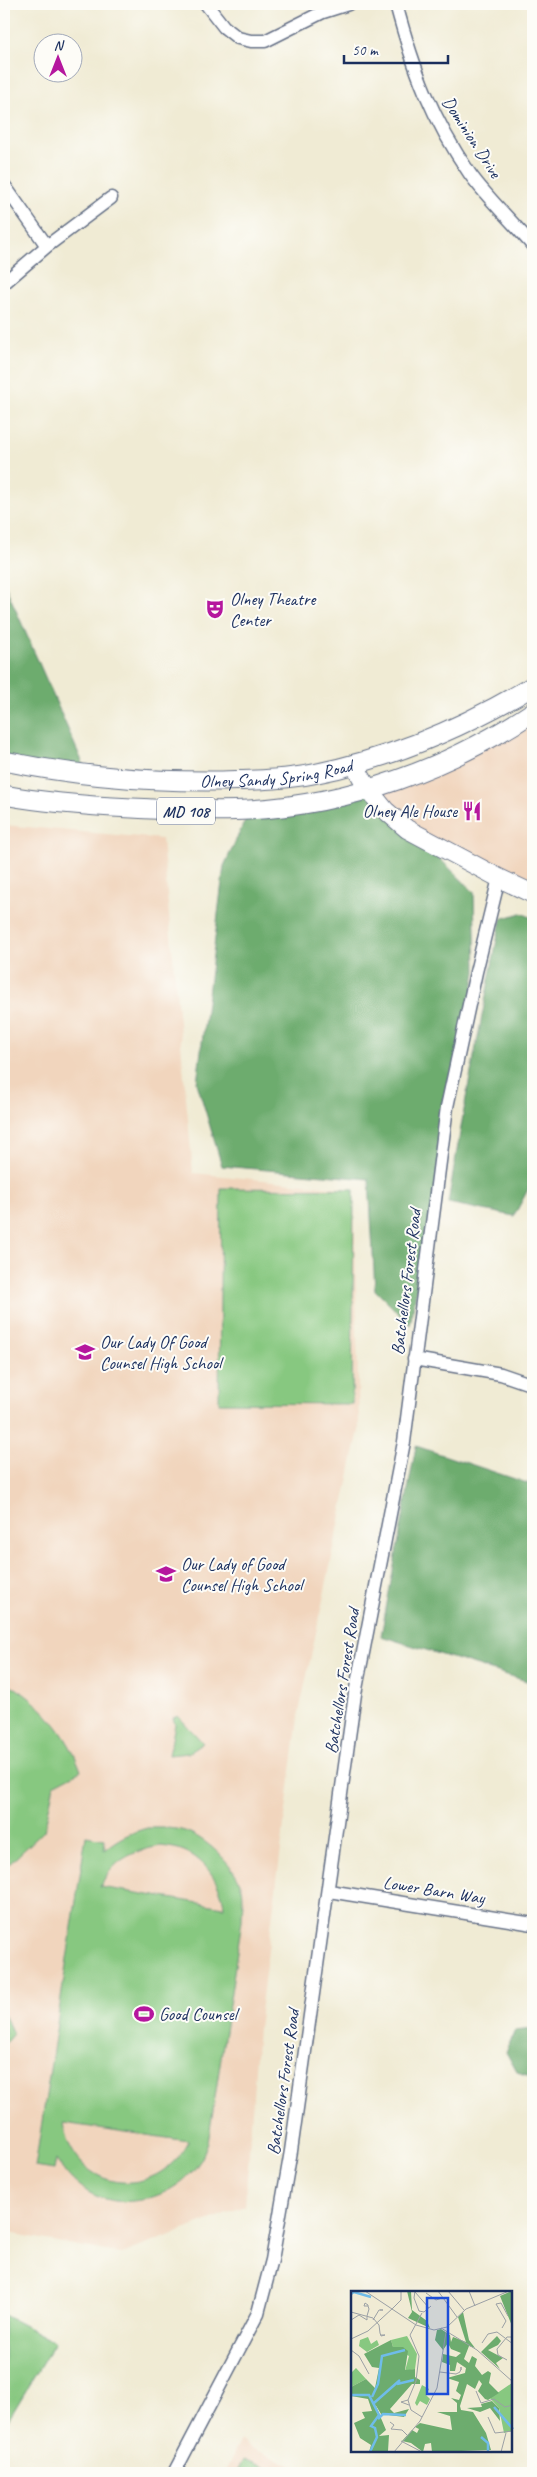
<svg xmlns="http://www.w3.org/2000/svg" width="537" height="2477" font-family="Caveat,sans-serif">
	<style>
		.built { fill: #f1d5bd }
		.green { fill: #87c880; stroke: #517c6f; fill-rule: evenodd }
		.forest { fill: #6dac6e; stroke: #446e66 }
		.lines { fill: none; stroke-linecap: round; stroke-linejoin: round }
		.minor-casing { stroke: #667187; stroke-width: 15 }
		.secondary-casing { stroke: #667187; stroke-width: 20 }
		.primary-casing { stroke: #667187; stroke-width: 21 }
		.minor { stroke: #fff; stroke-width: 12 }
		.secondary { stroke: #fff; stroke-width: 18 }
		.primary { stroke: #fff; stroke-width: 19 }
		.labels { text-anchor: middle; stroke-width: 4; stroke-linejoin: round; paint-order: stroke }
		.shield { fill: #fdfcf7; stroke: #5f6c8c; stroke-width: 1 }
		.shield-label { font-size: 16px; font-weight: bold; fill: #1b2f5e }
		.street-label { font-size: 18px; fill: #1b2f5e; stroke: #fdfcf7 }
		.poi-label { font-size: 18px; fill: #1b2f5e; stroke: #fdfcf7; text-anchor: start }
		.inset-river { fill: none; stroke: #6fbce9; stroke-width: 2.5 }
		.inset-road { fill: none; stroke: #9ba0a5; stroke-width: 1 }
		.view { fill: #1d4ed8; fill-opacity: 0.15; stroke: #1d4ed8; stroke-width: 2.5 }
		.inset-edge { fill: none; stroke: #1b2f5e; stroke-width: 2.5 }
	</style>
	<rect width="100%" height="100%" fill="#fdfcf7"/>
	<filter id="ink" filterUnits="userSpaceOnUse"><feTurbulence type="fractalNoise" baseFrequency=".02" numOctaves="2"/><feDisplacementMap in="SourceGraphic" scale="10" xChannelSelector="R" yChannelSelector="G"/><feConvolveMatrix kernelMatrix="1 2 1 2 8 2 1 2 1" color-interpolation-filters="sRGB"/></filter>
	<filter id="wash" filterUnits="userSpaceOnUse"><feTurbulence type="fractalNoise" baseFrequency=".0096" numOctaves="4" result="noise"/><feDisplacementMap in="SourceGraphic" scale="20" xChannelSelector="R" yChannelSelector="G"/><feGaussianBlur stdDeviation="1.12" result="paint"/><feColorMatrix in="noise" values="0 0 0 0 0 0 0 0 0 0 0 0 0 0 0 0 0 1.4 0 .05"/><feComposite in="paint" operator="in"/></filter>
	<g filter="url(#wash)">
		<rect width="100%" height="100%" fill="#f0ebd4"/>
		<path class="built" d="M515,724L533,729V894L409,831L368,789Z
			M4,825L162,839L193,1173L354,1189L359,1430L298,1717L258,2028L245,2206L122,2254L4,2232Z
			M241,2440L249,2447L310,2473H224Z"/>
		<path class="green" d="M221,1188L354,1189L352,1404L219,1403Z
			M4,1681C39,1700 68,1733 81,1771L54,1785L44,1831L4,1869Z
			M178,1716L203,1743L188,1753L169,1755L175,1724L173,1718Z
			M147,1828C161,1828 177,1827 190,1833C210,1842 236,1867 242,1888C244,1898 242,1910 242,1920L208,2143C205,2150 203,2158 198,2164C176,2198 120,2214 85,2190C72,2182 65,2172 56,2159L54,2170L35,2167L86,1836L105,1839L104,1850C118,1838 130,1833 147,1828ZM161,1846C168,1847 178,1848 184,1851C206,1860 222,1885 224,1907L100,1887C113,1860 132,1851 161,1846ZM63,2123L188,2141V2142C156,2203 74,2193 63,2123Z
			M4,2014L13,2034L4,2044Z
			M4,2315L55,2342L4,2427Z
			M244,2459L278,2473H237Z"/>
		<path class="forest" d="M4,583L88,775L4,761Z
			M368,789L474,892L476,972L410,1325L375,1290L369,1179L222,1166L197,1083L224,866L250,810Z
			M521,913L533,918V1180L514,1216L448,1203L466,1098L501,919Z
			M416,1446L533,1485V1683L381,1636Z
			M533,2028V2077L517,2072L506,2052L515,2030Z"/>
	</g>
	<g filter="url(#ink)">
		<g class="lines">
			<defs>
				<path id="minor" d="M206,4L224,27L238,38L251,41H265L323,12L348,4
					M396,4C413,68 432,119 470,174C488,199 513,222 533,246
					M4,185L47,246
					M4,283L47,246L111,198
					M414,1359L501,1374L533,1385
					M329,1891L533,1924
					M174,2473L258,2313L272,2260L291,2151L355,1694L404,1442L447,1107L476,972L499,878"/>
				<path id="secondary" d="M354,764L368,789L385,810L407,829L499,878L533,894"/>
				<g id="primary">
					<path id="s1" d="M4,761C76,776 148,782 222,781C252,780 283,780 313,774C390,759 466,726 533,686"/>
					<path d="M4,795C46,803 89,806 132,808C171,810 210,812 249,810C351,804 449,768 533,712"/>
				</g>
			</defs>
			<use href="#minor" class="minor-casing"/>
			<use href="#secondary" class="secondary-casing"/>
			<use href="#primary" class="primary-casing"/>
			<use href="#minor" class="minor"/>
			<use href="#secondary" class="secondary"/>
			<use href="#primary" class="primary"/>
		</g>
	</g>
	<defs>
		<symbol id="theatre-bare" viewBox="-9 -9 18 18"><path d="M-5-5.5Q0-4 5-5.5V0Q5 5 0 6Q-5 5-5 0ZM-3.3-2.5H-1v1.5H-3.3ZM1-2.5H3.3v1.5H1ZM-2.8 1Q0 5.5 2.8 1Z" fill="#b5179e" stroke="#fdfcf7" stroke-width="2.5" paint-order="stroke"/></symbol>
		<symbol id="restaurant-bare" viewBox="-9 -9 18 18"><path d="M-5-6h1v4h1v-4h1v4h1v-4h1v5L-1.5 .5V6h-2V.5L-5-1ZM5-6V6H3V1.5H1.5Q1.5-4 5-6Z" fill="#b5179e" stroke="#fdfcf7" stroke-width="2.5" paint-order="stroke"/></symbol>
		<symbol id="school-bare" viewBox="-9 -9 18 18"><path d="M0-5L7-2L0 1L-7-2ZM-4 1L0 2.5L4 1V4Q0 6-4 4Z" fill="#b5179e" stroke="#fdfcf7" stroke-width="2.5" paint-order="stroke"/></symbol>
		<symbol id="stadium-bare" viewBox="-9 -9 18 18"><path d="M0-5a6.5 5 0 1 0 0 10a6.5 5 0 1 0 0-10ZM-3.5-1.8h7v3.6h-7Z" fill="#b5179e" stroke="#fdfcf7" stroke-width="2.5" paint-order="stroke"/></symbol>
	</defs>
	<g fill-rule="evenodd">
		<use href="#theatre-bare" x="201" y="595" width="28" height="28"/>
		<use href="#restaurant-bare" x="458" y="797" width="28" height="28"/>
		<use href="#school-bare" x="71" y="1338" width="28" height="28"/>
		<use href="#school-bare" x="152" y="1560" width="28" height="28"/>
		<use href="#stadium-bare" x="130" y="2000" width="28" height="28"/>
	</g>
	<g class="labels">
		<rect class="shield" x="157" y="797.5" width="58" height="27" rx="4"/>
		<g class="shield-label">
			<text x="186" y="817">MD 108</text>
		</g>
		<g class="street-label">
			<text transform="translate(472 137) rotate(57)" y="6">Dominion Drive</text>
			<text dy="6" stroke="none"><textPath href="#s1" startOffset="274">Olney Sandy Spring Road</textPath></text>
			<text transform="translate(406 1282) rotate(-83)" y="6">Batchellors Forest Road</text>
			<text transform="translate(342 1681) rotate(-81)" y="6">Batchellors Forest Road</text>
			<text transform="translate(434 1890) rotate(9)" y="6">Lower Barn Way</text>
			<text transform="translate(283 2082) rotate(-82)" y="6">Batchellors Forest Road</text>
		</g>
		<g class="poi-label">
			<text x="230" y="605">Olney Theatre<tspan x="230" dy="21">Center</tspan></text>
			<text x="457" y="817" text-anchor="end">Olney Ale House</text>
			<text x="100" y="1348">Our Lady Of Good<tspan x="100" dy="21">Counsel High School</tspan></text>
			<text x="181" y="1570">Our Lady of Good<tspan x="181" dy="21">Counsel High School</tspan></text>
			<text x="159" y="2020">Good Counsel</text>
		</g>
	</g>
	<g transform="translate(351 2291)">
		<rect width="161" height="161" fill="#f0ebd4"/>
		<path d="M56,45L66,63L64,78L54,80L58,65L42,56L40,49ZM17,46L20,53L26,49L28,54L16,61L8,55L9,49ZM5,77L15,88L0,96V82ZM161,92V140L153,142L148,117L139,107ZM71,94L78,98L75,104L79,108L76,114L69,110L66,115L64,112Z" fill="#87c880"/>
		<path d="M56,0H60L61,19L76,30L79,37L57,27L61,21ZM161,0V35L149,5ZM112,21L118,49L124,57L118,55L113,68L118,72L121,65L126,68L124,75L131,84L137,80L140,82L138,92L148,102L137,109L134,108L127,100L131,93L128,89L124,98L116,93L109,115L110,119L122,121L135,142L140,159L81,161L80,152L74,153L72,161L60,152L51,150L61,139L66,142L68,138L64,136L69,132L101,139L99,125L86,121H106V112L100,107L108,109L110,104L105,100L108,91L96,87L114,82L115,77L106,71L104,80H99V74L91,71L92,63L105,66L110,62L100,58L97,52L92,59L84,49L86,39L90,38L99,44L100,51L102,46L115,51L107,26ZM146,45L150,50L147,54L137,59L152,67L145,72L149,78L130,61ZM40,49L42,56H52L57,60L54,79L64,78V86L69,89V93H61L39,118L43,122L58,118L53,126L30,123L24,113L35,139L28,145L38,144L37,160L18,161L20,154L9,147L3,132L14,127L11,121L21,120L17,108L0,105V96L15,88L24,97L28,77L21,76L13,63ZM141,110L148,117L149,130L139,117L129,121L116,117L131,116L130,113Z" fill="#6dac6e"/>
		<path class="inset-river" d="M0,3L3,1L20,6M46,93L63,89M0,104H18L28,124L20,135L24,137L26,146L19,161M21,106L27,93L31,65L54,59M23,112L49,89M143,116L162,138M27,128L32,123L55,124M130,146L137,152V161"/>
		<path class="inset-road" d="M14,0L65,34L83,39L96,36L115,18L158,0M64,0L63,7L68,20L73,21L80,15M87,0L106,26M97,0L113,19M118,0L124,15M64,1L78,17M75,2L85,9L91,7M0,21L22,27L28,34L29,42L30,45L34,44H30M16,25L18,18L17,15V14L14,12L13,15H17M0,29L8,24L16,29V26M22,29L28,19H32H29M90,37L126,59L162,91M151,37L155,30L145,13L150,12L157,25M0,48L17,40L42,17L50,9V0M131,52L137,43L146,41L162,53M0,59L8,65L18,83M156,69L147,64L146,58L156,46H162M89,81L105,83L109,81V80L110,79V76V79M125,100L130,112L143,108L154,116L162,114M57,109L50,111L58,114M71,126L60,119L57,109L65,90L68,65L59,44L71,22M137,126L144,142L162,140M39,131L43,134L40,138L51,139L56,144M50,150L71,161M43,161L69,130L86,97L95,41M150,161L155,142"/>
		<path class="view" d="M76,7H97V103H76Z"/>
		<rect width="161" height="161" class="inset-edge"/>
	</g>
	<rect width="537" height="2477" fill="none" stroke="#fdfcf7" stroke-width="20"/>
	<g transform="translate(58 58)"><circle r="24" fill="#fdfcf7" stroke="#a3aaba"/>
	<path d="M0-4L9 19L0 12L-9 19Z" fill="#b5179e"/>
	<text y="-8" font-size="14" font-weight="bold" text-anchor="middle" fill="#1b2f5e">N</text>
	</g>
	<path d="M344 55v8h104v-8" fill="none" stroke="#1b2f5e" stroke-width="2.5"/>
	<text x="352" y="55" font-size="15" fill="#1b2f5e" stroke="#fdfcf7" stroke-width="4" paint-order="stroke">50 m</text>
</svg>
